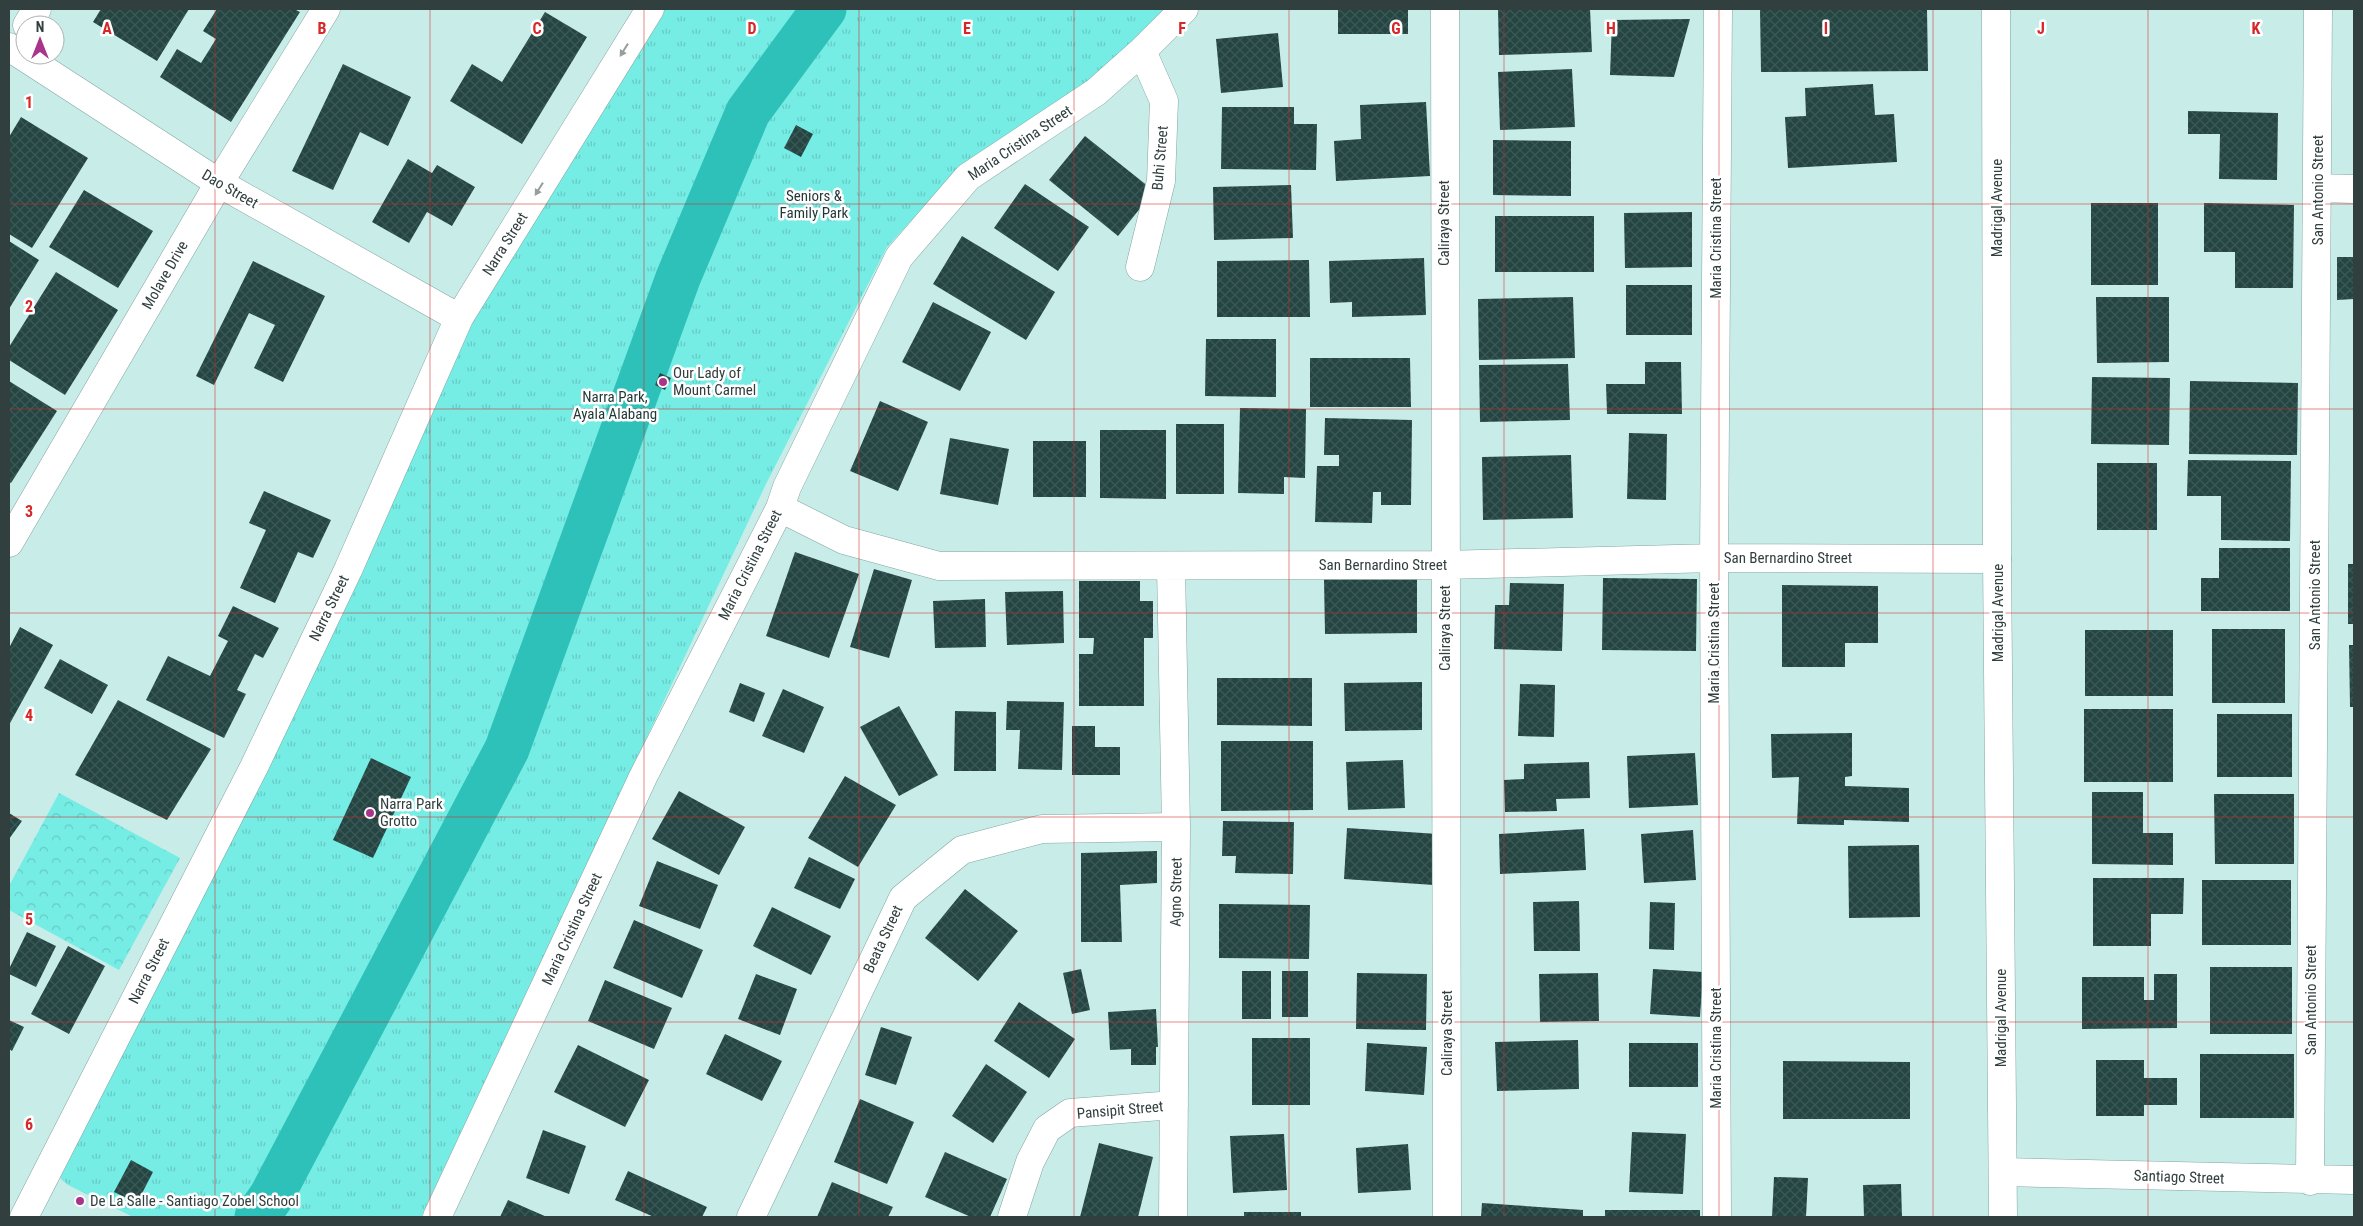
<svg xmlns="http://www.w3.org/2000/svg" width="2363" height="1226" font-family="'Roboto Condensed',sans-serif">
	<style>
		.forest { fill: url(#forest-crowns) }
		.park { fill: url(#park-tufts) }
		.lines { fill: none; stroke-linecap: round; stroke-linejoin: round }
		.river { stroke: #2ec1b9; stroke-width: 45 }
		.building { fill: url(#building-cross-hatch) }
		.minor-casing { stroke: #82a5a2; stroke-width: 29 }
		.tertiary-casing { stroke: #82a5a2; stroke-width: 29 }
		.minor { stroke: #fff; stroke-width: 28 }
		.tertiary { stroke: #fff; stroke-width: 28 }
		.oneway { fill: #989f9e }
		.grid { fill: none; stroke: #d62828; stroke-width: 1; stroke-opacity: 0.55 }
		.poi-dot { fill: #a9348c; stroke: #fff; stroke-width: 2 }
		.labels { text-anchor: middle; stroke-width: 5; stroke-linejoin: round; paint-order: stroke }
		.street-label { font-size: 15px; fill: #313f3e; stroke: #fff }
		.park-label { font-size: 15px; fill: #1f3735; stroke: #fff }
		.poi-label { font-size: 15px; fill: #313f3e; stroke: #fff; text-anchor: start }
		.grid-label { font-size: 16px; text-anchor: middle; font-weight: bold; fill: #d62828; stroke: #fff; stroke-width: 5; stroke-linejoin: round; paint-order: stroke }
	</style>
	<defs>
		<pattern id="forest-crowns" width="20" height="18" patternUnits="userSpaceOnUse" patternTransform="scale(1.25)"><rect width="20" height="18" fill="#75ece4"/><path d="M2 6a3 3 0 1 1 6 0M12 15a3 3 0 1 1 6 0" fill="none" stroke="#66cbc5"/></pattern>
		<pattern id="park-tufts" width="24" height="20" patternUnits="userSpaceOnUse" patternTransform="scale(1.25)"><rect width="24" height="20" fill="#75ece4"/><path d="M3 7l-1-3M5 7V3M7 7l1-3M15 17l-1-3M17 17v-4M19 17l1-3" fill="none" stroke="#66cbc5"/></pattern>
		<pattern id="building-cross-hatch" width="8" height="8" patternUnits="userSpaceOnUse" patternTransform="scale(1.25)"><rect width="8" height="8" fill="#254542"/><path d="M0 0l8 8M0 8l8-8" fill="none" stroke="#3c5856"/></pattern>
	</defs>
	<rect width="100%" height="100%" fill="#c8ede9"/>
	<path class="forest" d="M59,793L180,858L119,970L9,910V886Z"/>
	<path class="park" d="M658,9H1166L1096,78L965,162L887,247L766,484L421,1217H133L68,1185L60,1178L265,767L463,328Z"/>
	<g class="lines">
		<path class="river" d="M257,1217L271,1197L507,749L678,278L748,112L824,9"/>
	</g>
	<path class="building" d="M101,9H189L157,61L93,22Z
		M217,9H294L300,12L231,122L160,77L177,49L201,63L216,39L203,31Z
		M1338,9H1408V34H1338Z
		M1498,9H1590L1592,52L1499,55Z
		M1760,9H1927L1928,71L1761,72Z
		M545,12L587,37L522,144L450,101L472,64L502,82Z
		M1690,19L1674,77L1610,75L1612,20Z
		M1278,33L1283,87L1221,93L1216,39Z
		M343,64L411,97L388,146L360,132L333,190L292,171Z
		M1572,69L1575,127L1500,130L1498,72Z
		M1873,84L1875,115L1894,114L1897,162L1788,168L1785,117L1806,116L1805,88Z
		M1426,102L1430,176L1336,181L1334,141L1361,139L1360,105Z
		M1222,107H1294V124H1317L1316,170L1221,169Z
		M2188,111L2278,113L2277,180L2219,179L2220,134H2188Z
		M21,117L88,158L32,248L9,234V137Z
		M796,125L813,134L801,157L784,148Z
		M1085,136L1154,191L1118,236L1049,180Z
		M1493,140L1571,141V196L1493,195Z
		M408,159L432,173L437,165L475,187L452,226L427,212L409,243L372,222Z
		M1025,184L1089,227L1058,271L994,228Z
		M1291,185L1293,238L1214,240L1213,187Z
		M84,190L153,231L118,288L49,247Z
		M2091,203H2158V285H2091Z
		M2204,203L2294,205L2293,288H2235V252H2204Z
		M1692,212V267L1625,268L1624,213Z
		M1495,216H1594V272H1495Z
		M962,236L1055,292L1026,340L933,284Z
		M9,241L39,260L9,309Z
		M2337,257H2354V299L2337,300Z
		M1424,258L1426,315L1352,317V302L1330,303L1329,261Z
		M1309,260L1310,317H1217V261Z
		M253,261L325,296L283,382L254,368L275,325L249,313L214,385L196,376Z
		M56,272L118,310L65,395L9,360V347Z
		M1626,285H1692V335H1626Z
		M1573,297L1575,358L1479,360L1478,299Z
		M2096,297H2169V362L2097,363Z
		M933,302L991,332L960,391L902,362Z
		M1206,339H1276V397L1205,396Z
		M1310,358H1410L1411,407H1310Z
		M1645,362H1681L1682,414H1607L1606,384H1645Z
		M1568,364L1570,420L1480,422L1479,365Z
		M660,373L671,378L665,390L655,385Z
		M2092,377L2170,378L2169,445L2091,444Z
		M9,381L57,411L11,483L9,482Z
		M2190,381L2298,383L2297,455L2189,454Z
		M880,401L928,422L898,491L850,471Z
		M1240,408L1306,409L1305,478L1284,477V494L1238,493Z
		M1325,418L1412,420L1411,505H1381V492H1373L1372,523L1315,522L1317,466H1339V455H1324Z
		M1176,424H1224V494H1176Z
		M1100,430H1166V499L1100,498Z
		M1629,433L1667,434L1666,500L1627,499Z
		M950,438L1009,449L998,505L940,494Z
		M1033,441H1086V497H1033Z
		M1571,455L1573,518L1483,520L1482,457Z
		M2188,460L2291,461L2290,541L2221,540V496H2187Z
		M2097,463H2157V530H2097Z
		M264,491L331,520L313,558L298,552L275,603L240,588L266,530L249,523Z
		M2219,548H2290V611H2201V578H2219Z
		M795,552L859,574L829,658L766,636Z
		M2348,564H2354V624H2348Z
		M874,569L912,580L889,658L850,647Z
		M1417,577V633L1325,634L1324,578Z
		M1603,578L1697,579L1696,651L1602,650Z
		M1079,581H1140V601H1153V638H1144V706H1079V654H1093L1094,638H1079Z
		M1510,583L1564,584L1562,651L1494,649L1495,605H1509Z
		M1782,585L1878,586V643H1845V667H1782Z
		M1063,591L1064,643L1007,645L1005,592Z
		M985,599L986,647L935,648L933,601Z
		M233,606L279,628L263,658L255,654L237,690L246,694L224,738L146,700L168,656L210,676L228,641L218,636Z
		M20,627L53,645L9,725V648Z
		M2212,629H2285V703H2212Z
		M2085,630H2173V696H2085Z
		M2349,645H2354V707H2350Z
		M60,659L108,685L92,714L44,688Z
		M1217,678H1312V726L1217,725Z
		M1422,682V730L1345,731L1344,683Z
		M740,683L765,693L754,722L729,712Z
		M1520,684L1555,685L1554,737L1518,736Z
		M783,689L824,707L804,753L762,736Z
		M118,700L211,749L167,820L75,775Z
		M1007,701L1064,702L1062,770L1018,769L1020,730H1006Z
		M899,706L938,775L899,796L860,727Z
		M2084,709H2173V782H2084Z
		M955,711L996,712V771H954Z
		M2217,714H2292V777H2217Z
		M1072,726H1095V747H1120V775H1072Z
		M1852,733V776L1845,777V786L1909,788V822L1844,820V825L1797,824L1799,777L1772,778L1771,734Z
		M1221,741H1313V810L1221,811Z
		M1695,753L1698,805L1629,808L1627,756Z
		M371,758L411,777L373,858L333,840Z
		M1403,760L1405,808L1348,810L1346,762Z
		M1589,762L1590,798L1556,799L1557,811L1505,812L1504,780L1524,779V764Z
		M845,776L896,805L858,867L808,838Z
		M679,791L745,827L719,875L652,839Z
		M2092,792H2143V833H2173V865L2092,864Z
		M2214,794H2294V864H2215Z
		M9,813L22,821L9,839Z
		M1223,821L1294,822L1293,874L1235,873L1236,856H1222Z
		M1347,828L1438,834L1434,885L1344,879Z
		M1584,829L1586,870L1500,874L1499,834Z
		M1693,830L1696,880L1644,883L1641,834Z
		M1919,845L1920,917L1849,918L1848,846Z
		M1157,851V883L1120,885L1122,942H1081V853Z
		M809,857L855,879L840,909L794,888Z
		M657,861L718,885L700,929L639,906Z
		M2093,878H2184L2183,914H2151V946H2093Z
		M2202,880H2291V945H2202Z
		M965,889L1018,931L978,981L925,938Z
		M1579,901L1580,951H1534L1533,902Z
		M1650,902L1675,903L1674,950L1649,949Z
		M1219,904L1310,905L1309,959L1219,958Z
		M772,907L831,936L811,975L753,946Z
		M634,920L703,950L682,998L613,968Z
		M27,932L56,946L36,987L9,974V969Z
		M68,946L105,966L69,1034L31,1014Z
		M2210,967H2292V1034H2210Z
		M1081,969L1090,1010L1072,1014L1063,973Z
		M1653,969L1703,972L1700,1017L1650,1014Z
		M1242,971H1271V1019H1242Z
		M1282,971H1308V1017H1282Z
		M1357,973L1427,974L1426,1030L1356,1029Z
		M1598,973L1599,1021L1540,1022L1539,974Z
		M756,974L797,989L780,1035L738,1019Z
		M2154,974H2177V1028L2082,1029V977H2144V1000H2154Z
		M605,980L672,1008L654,1049L588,1021Z
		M1019,1002L1075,1039L1049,1078L994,1041Z
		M1156,1009L1158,1047H1156V1065H1131V1049L1110,1050L1108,1012Z
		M9,1020L24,1027L12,1051L9,1049Z
		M881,1027L912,1037L896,1085L865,1075Z
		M725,1034L782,1061L762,1101L706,1074Z
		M1252,1038H1310V1105H1252Z
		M1578,1040L1579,1089L1497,1091L1495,1042Z
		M1367,1043L1427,1047L1424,1095L1365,1091Z
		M1629,1043H1698V1087H1629Z
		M578,1045L649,1080L625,1127L554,1092Z
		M2200,1054H2294V1118H2200Z
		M2096,1060H2144V1078H2177V1105H2144V1116H2096Z
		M1783,1061L1910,1062V1119H1783Z
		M986,1064L1027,1092L993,1143L952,1116Z
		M860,1099L914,1122L887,1184L834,1162Z
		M543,1130L586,1146L569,1194L526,1178Z
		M1632,1132L1686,1134L1683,1194L1629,1192Z
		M1284,1134L1287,1190L1233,1193L1230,1136Z
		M1099,1143L1153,1157L1138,1217H1080Z
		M1408,1144L1411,1190L1358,1193L1356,1148Z
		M945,1152L1007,1179L990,1217H971L925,1197Z
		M131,1160L153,1172L137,1203L114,1192Z
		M628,1171L707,1207L702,1217H654L615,1200Z
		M1774,1177L1808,1178L1806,1217H1772Z
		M832,1182L893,1207L888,1217H817Z
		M1901,1184L1902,1217H1864L1863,1185Z
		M508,1200L547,1217H500Z
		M1482,1203L1583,1210V1217H1481Z
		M1605,1210H1700V1217H1605Z
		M1244,1212H1301V1217H1244Z"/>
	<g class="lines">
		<defs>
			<path id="minor" d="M1445,9L1447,1217
				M27,25L37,9
				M9,47L219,183L459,318
				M2318,188L2354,189
				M1140,267L1161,181L1164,101L1142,51
				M780,508L844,540L939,566L1444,565L1714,558L1997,559
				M9,543L219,183L326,9
				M1171,566L1176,827L1173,1217
				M2003,1172L2354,1180
				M2310,1181L2318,9
				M24,1217L254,767L348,570L459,318L650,9
				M437,1217L643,777L780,508L787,487L899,257L968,177L1096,92L1142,51L1184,9
				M751,1217L903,898L962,850L1042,829L1176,827
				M1012,1217L1030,1162L1047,1129L1070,1113L1174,1105
				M1717,1217L1714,558L1718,9"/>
			<path id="tertiary" d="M1996,9L1997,559L2003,1217"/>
		</defs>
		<use href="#minor" class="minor-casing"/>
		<use href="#tertiary" class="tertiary-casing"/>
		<use href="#minor" class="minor"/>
		<use href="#tertiary" class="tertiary"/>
	</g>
	<defs><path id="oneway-solid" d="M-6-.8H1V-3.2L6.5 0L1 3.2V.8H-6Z" transform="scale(1.25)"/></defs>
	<g class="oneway">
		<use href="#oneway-solid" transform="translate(624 50) rotate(122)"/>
		<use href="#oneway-solid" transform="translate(539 189) rotate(122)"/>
	</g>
	<path class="grid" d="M215,9V1217M430,9V1217M644,9V1217M859,9V1217M1074,9V1217M1289,9V1217M1504,9V1217M1719,9V1217M1933,9V1217M2148,9V1217M9,204H2354M9,409H2354M9,613H2354M9,817H2354M9,1022H2354"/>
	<g class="poi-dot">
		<circle cx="663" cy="382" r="5"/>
		<circle cx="370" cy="813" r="5"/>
		<circle cx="80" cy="1201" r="5"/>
	</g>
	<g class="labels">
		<g class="street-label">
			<text transform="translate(1020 143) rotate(-34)" y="5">Maria Cristina Street</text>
			<text transform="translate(1160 158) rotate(-85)" y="5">Buhi Street</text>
			<text transform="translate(230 189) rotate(30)" y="5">Dao Street</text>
			<text transform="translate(2318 190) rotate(-90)" y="5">San Antonio Street</text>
			<text transform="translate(1997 208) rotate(-90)" y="5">Madrigal Avenue</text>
			<text transform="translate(1444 223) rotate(-90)" y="5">Caliraya Street</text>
			<text transform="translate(1716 238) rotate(-90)" y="5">Maria Cristina Street</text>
			<text transform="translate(505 244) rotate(-58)" y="5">Narra Street</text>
			<text transform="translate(165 275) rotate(-60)" y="5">Molave Drive</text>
			<text x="1788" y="563">San Bernardino Street</text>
			<text transform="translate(750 565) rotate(-63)" y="5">Maria Cristina Street</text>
			<text x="1383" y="570">San Bernardino Street</text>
			<text transform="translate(2315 595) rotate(-90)" y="5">San Antonio Street</text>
			<text transform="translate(329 608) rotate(-64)" y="5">Narra Street</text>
			<text transform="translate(1998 613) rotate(-90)" y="5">Madrigal Avenue</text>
			<text transform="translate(1445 628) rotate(-90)" y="5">Caliraya Street</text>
			<text transform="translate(1714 643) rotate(-90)" y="5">Maria Cristina Street</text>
			<text transform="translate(1176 892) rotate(-89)" y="5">Agno Street</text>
			<text transform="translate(572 929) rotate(-65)" y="5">Maria Cristina Street</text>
			<text transform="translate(883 939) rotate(-65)" y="5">Beata Street</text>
			<text transform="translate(149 971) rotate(-63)" y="5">Narra Street</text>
			<text transform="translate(2311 1000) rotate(-90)" y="5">San Antonio Street</text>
			<text transform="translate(2001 1018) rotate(-90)" y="5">Madrigal Avenue</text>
			<text transform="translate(1447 1033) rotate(-90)" y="5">Caliraya Street</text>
			<text transform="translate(1716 1048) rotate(-90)" y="5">Maria Cristina Street</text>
			<text transform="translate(1120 1110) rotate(-5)" y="5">Pansipit Street</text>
			<text transform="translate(2179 1177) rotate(2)" y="5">Santiago Street</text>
		</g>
		<g class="park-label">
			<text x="814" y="201">Seniors &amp;<tspan x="814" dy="17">Family Park</tspan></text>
			<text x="615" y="402">Narra Park,<tspan x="615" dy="17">Ayala Alabang</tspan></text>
		</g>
		<g class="poi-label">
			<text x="673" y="378">Our Lady of<tspan x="673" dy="17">Mount Carmel</tspan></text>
			<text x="380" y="809">Narra Park<tspan x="380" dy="17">Grotto</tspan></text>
			<text x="90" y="1206">De La Salle - Santiago Zobel School</text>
		</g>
	</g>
	<g class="grid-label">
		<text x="107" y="34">A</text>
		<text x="322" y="34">B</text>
		<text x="537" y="34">C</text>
		<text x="752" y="34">D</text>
		<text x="967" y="34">E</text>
		<text x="1182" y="34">F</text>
		<text x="1396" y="34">G</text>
		<text x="1611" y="34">H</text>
		<text x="1826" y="34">I</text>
		<text x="2041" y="34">J</text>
		<text x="2256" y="34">K</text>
		<text x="29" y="108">1</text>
		<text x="29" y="312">2</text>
		<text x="29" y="517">3</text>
		<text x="29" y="721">4</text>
		<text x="29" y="925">5</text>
		<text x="29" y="1130">6</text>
	</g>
	<rect width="2363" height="1226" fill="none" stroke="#313f3e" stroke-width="20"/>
	<g transform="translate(40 40)"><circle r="24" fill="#ffffff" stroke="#adb2b2"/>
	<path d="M0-4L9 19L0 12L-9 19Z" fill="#a9348c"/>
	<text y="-8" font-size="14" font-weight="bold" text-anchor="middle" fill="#313f3e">N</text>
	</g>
</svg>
